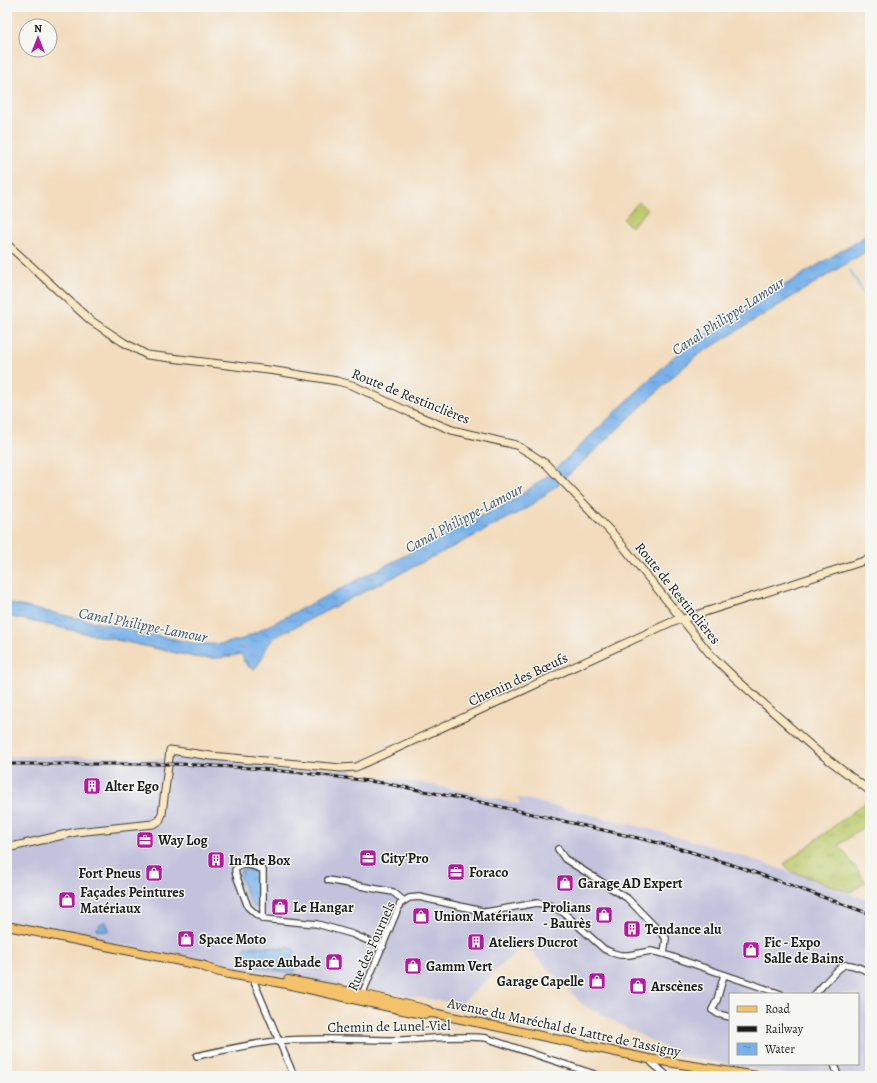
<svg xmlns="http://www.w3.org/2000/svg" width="877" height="1083" font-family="Alegreya,serif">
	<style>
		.industrial { fill: #c2c2dc; fill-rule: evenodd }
		.grass { fill: url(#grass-tufts); stroke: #6c7344 }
		.pitch { fill: #bcca6c; stroke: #6c7344 }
		.water { fill: url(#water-ripples); stroke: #4a6682 }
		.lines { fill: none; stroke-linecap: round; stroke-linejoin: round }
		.stream { stroke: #78b1e9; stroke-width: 1.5 }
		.street-casing { stroke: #3c3934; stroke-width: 8 }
		.secondary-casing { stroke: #3c3934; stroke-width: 9 }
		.primary-casing { stroke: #3c3934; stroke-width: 10 }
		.street { stroke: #fff; stroke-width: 5.5 }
		.secondary { stroke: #fae7c3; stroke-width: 7 }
		.primary { stroke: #f3c26a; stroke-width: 8 }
		.rail-casing { stroke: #1c1c1c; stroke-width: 3 }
		.rail { stroke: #f6f6f2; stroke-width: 1.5; stroke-dasharray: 4.5; stroke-linecap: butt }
		.labels { text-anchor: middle; stroke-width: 3; stroke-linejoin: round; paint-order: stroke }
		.street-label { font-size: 14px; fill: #1c1c1c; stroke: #f6f6f2 }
		.poi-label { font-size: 14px; font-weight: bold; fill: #1c1c1c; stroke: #f6f6f2; text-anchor: start }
		.water-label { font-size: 15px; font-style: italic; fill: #41586e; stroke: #f6f6f2 }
	</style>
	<defs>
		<pattern id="grass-tufts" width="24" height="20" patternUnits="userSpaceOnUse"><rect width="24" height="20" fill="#bcca6c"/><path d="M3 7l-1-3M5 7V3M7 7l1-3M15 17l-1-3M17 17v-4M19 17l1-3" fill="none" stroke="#a1ad5d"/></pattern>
		<pattern id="water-ripples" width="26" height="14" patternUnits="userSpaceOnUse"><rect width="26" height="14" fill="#78b1e9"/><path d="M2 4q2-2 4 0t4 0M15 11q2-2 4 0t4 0" fill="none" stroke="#628fbc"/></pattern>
	</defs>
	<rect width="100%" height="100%" fill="#f6f6f2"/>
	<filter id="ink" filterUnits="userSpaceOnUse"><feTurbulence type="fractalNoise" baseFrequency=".025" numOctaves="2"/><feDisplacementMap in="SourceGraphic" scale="8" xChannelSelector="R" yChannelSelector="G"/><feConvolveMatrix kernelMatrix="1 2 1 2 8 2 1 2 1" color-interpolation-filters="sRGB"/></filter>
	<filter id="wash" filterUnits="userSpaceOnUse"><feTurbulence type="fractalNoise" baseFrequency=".012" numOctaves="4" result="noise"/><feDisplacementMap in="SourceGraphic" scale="16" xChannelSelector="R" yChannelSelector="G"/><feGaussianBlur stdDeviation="0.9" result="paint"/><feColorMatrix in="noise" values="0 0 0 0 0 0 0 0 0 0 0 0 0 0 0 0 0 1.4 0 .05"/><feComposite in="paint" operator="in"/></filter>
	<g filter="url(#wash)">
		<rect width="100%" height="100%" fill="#f2dcbd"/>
		<path class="industrial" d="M173,754L353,770L354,774L416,782L482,795L520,805L517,797L653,830L727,851L813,880L870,901V968L859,965L870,969V1076H790L680,1056L583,1005L524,944L461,1004L248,971L7,921V756H115L168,759ZM730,994H858V1064H730Z"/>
		<path class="grass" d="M870,799V822L839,845L866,882L850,892L792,872L784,864Z"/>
		<path class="pitch" d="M639,202L647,210L631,227L623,219Z"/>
		<path class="water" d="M870,233V249L698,355L677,373L560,483L529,507L476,535L275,637C264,646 264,661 253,670L250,667L249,668V665H246L247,663L246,664V661L244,662L243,661L244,659L241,654L221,658H199L7,616V603L197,644H222L243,639L518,497L550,474L681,350L733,317Z
			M246,869L256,871L259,874V904L257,907H254L251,904L240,876L241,871Z
			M103,922H106L109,930L108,931L97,930V928Z
			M247,946L291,948L295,951V971L291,973L254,966L250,964L244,950Z"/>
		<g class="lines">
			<path class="stream" d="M850,270L870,304"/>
		</g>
	</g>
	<g filter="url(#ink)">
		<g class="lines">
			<defs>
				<path id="street" d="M558,849L565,859L627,898L666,938L664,954
					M328,880L393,892L404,901
					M263,916H258L248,907L236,875L235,870C242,861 254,866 263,870V919L317,924L352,934L383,947
					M724,975L717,1000L712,1010L718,1014L730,1017
					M254,978V982L294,1076
					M815,994C821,988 838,967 845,965C852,963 864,970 870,972
					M361,997L400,904L409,898L419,897L486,912L537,903L549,905L564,913L604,949L613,953L620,955H629L651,951L664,954L781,994
					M197,1056C223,1050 250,1044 277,1041C318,1037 360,1040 402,1040C430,1039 458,1035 486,1038L600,1076
					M649,1059C652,1066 662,1069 667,1076
					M834,1064L838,1076"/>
				<path id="secondary" d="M7,244L90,320L123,342L147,355L276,371L337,381L352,385L411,413L452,430L516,445L531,454L546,464L614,535L710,654L736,679L817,751L870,791
					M7,848L76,832L153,824L159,821L162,814L170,750L211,756L341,768L356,767L676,620L683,619L870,559"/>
				<path id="primary" d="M7,926L205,966
					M202,966C225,976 251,977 276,982C325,992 373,1004 422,1014L433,1013L649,1059L757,1076
					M288,980L362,994L425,1009L429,1011
					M698,1070L722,1076"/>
			</defs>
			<use href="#street" class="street-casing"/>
			<use href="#secondary" class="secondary-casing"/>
			<use href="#primary" class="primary-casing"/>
			<use href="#street" class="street"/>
			<use href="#secondary" class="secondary"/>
			<use href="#primary" class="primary"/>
			<defs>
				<path id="rail" d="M7,764H179L251,768L323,775L383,783L480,802L651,841L688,851L742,868L870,914"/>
			</defs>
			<use href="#rail" class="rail-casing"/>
			<use href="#rail" class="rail"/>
		</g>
	</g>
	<defs>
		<symbol id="building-square" viewBox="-11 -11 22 22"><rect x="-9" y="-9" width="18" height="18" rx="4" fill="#b5179e" stroke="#f6f6f2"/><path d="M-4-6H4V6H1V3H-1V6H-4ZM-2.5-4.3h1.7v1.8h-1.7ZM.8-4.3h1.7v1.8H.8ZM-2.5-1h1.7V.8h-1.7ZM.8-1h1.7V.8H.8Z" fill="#fff"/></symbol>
		<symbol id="office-square" viewBox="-11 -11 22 22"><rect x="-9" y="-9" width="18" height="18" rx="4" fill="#b5179e" stroke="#f6f6f2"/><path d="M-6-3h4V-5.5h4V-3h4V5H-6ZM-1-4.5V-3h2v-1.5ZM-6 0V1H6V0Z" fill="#fff"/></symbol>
		<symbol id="shop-square" viewBox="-11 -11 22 22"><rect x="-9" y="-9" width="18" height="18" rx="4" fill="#b5179e" stroke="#f6f6f2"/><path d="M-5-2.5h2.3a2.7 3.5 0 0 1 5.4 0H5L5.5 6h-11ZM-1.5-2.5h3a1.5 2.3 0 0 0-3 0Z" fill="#fff"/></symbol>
	</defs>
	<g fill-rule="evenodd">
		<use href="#building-square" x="82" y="776" width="20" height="20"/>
		<use href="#office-square" x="135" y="830" width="20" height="20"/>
		<use href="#office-square" x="358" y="848" width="20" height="20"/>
		<use href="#building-square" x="206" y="850" width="20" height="20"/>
		<use href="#office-square" x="446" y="862" width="20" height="20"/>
		<use href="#shop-square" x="144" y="863" width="20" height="20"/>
		<use href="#shop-square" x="555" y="873" width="20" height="20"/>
		<use href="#shop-square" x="57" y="890" width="20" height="20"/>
		<use href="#shop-square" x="270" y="897" width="20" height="20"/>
		<use href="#shop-square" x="594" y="905" width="20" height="20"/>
		<use href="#shop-square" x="411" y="906" width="20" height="20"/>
		<use href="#building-square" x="622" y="919" width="20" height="20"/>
		<use href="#shop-square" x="176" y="929" width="20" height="20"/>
		<use href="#building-square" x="466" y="932" width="20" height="20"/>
		<use href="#shop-square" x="741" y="940" width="20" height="20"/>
		<use href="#shop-square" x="324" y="952" width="20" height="20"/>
		<use href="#shop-square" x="403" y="956" width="20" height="20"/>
		<use href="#shop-square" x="587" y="971" width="20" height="20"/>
		<use href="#shop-square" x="628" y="976" width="20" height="20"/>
	</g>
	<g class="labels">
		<g class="street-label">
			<text transform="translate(411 396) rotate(22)" y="5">Route de Restinclières</text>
			<text transform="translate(678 593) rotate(51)" y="5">Route de Restinclières</text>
			<text transform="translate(518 679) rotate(-25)" y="5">Chemin des Bœufs</text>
			<text transform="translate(371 946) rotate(-66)" y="5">Rue des Fournels</text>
			<text transform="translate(389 1026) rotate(-1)" y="5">Chemin de Lunel-Viel</text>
			<text transform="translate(564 1027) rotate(12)" y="5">Avenue du Maréchal de Lattre de Tassigny</text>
		</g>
		<g class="poi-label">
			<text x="105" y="791">Alter Ego</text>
			<text x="158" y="845">Way Log</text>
			<text x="381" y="863">City'Pro</text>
			<text x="229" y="865">In The Box</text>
			<text x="469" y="877">Foraco</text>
			<text x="141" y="878" text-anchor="end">Fort Pneus</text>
			<text x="578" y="888">Garage AD Expert</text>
			<text x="80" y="897">Façades Peintures<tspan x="80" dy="16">Matériaux</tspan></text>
			<text x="293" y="912">Le Hangar</text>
			<text x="591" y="912" text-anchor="end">Prolians<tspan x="591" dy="16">- Baurès</tspan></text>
			<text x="434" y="921">Union Matériaux</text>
			<text x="645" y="934">Tendance alu</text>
			<text x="199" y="944">Space Moto</text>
			<text x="489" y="947">Ateliers Ducrot</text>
			<text x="764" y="947">Fic - Expo<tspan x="764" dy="16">Salle de Bains</tspan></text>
			<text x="321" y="967" text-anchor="end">Espace Aubade</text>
			<text x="426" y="971">Gamm Vert</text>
			<text x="584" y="986" text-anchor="end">Garage Capelle</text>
			<text x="651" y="991">Arscènes</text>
		</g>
		<g class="water-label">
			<text transform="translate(728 316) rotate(-33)" y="5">Canal Philippe-Lamour</text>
			<text transform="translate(464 518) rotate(-28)" y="5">Canal Philippe-Lamour</text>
			<text transform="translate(143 625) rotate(11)" y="5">Canal Philippe-Lamour</text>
		</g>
	</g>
	<rect width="877" height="1083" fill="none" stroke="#f6f6f2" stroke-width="24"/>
	<rect x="729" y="993" width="130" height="72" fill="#f6f6f2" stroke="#9f9f9c"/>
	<rect x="737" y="1006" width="20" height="6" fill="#f3c26a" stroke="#9f9f9c"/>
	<text x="765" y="1013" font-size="12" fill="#1c1c1c">Road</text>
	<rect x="737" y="1026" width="20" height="6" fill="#1c1c1c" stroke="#9f9f9c"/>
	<text x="765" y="1033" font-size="12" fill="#1c1c1c">Railway</text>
	<rect x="737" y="1043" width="20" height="12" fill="url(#water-ripples)" stroke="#9f9f9c"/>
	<text x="765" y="1053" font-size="12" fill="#1c1c1c">Water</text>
	<g transform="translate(38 38)"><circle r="19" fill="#f6f6f2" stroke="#9f9f9c"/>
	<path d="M0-3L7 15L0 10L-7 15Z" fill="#b5179e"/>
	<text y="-6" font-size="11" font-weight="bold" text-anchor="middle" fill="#1c1c1c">N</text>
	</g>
</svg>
